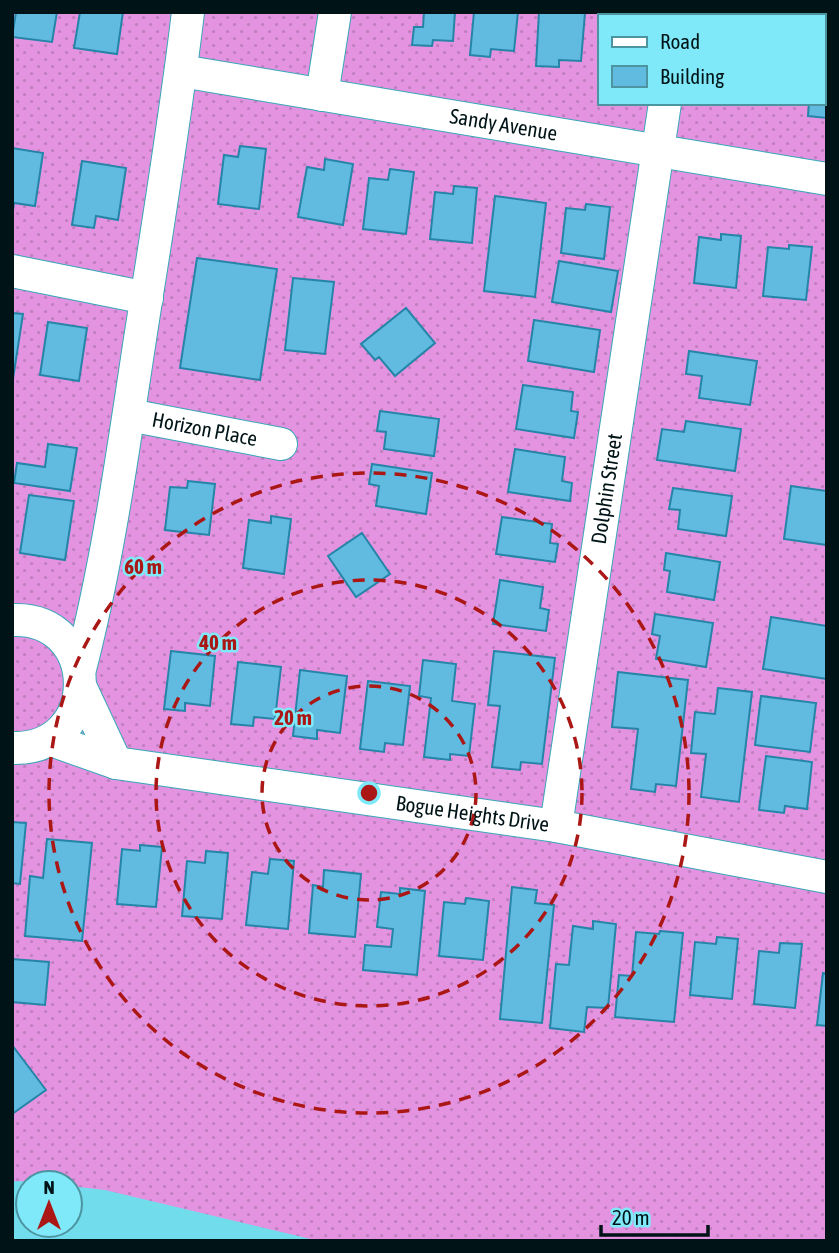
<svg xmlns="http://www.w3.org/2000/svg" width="839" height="1253" font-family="'Asap Condensed',sans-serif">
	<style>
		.grass { fill: url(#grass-dots); fill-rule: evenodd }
		.building { fill: #61badf; stroke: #2585a8; stroke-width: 2 }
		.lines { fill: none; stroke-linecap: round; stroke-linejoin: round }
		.minor-casing { stroke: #37a8b8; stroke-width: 34 }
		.minor { stroke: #fff; stroke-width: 32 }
		.ring { fill: none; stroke: #aa1715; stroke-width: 3.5; stroke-dasharray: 12 9 }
		.labels { text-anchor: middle; stroke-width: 5; stroke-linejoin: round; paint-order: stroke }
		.street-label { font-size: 21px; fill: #001417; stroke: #7fe9f9 }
		.centre { fill: #aa1715; stroke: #7fe9f9; stroke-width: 3.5 }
		.ring-label { font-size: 21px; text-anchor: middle; font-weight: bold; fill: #aa1715; stroke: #7fe9f9; stroke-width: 5; stroke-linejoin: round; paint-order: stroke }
	</style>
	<defs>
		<pattern id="grass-dots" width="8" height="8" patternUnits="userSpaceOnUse" patternTransform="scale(1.75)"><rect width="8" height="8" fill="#e393e0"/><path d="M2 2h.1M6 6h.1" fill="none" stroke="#c17ebf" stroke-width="1.8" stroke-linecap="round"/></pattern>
	</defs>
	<rect width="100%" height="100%" fill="#71dcec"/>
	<path class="grass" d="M12,12H827V1241H319L105,1190L70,1186V1183L12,1181ZM599,16H823V103H599Z"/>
	<path class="building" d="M16,12H57L52,42L12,37Z
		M80,12H123L117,54L74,48Z
		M424,12H455L453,41L433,40L432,46L412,45L414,27H423Z
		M474,12H518L514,51L491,49L490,57L470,55Z
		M539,12L585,13L581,61L559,60V67L536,66Z
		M823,55L827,56V118L808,116L809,103H823Z
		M240,146L266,149L259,209L218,204L224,155L238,157Z
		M12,148L43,153L35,206L14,203L13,210Z
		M325,159L353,164L343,225L298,217L307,167L324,170Z
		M82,161L126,168L118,220L96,216L94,228L72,225Z
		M390,169L414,172L406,234L363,229L369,178L388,180Z
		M454,186L477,188L472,243L430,239L435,192L453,194Z
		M495,196L546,203L535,297L484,291Z
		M586,204L610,207L604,259L561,253L566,208L585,210Z
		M721,234L741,236L736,288L694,283L699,237L721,240Z
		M789,245L812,247L806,300L763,296L768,247L789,249Z
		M197,258L277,269L260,380L180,368Z
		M559,261L618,271L611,312L552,302Z
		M293,278L334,282L325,354L285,350Z
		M406,308L435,343L395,376L379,357L375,360L361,344Z
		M12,313L23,314L13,379L12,378Z
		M534,320L600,330L594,372L528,361Z
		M48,322L87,328L79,381L40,375Z
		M689,351L757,361L750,405L699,398L702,376L686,374Z
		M523,385L573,392L571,411L578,412L574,438L516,429Z
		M380,411L439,419L434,456L384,449L386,432L377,431Z
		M686,421L741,429L735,471L657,460L662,429L684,432Z
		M48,444L77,448L70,491L14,483L17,463L45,467Z
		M515,449L565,457L562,481L572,483L570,501L508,492Z
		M372,464L432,473L426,514L376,506L379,486L369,484Z
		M188,481L215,484L209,535L165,530L170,487L187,488Z
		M791,486L827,491V545L784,539Z
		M673,488L732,496L726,536L678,529L680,510L669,509Z
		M29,495L74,501L65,560L20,553Z
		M271,516L291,519L284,574L243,568L249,520L271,523Z
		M502,517L552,524L550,543L558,544L555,562L496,554Z
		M362,533L390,574L356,597L328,556Z
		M666,553L720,562L714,600L667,592L670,571L664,570Z
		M500,580L543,587L540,608L549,610L546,631L493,624Z
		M655,614L713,623L706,667L656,659L660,636L652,634Z
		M771,617L827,626V679L763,669Z
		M171,651L215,656L210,706L185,703V711L164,709Z
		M494,651L555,658L542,764L521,762L520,770L492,767L500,706L488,705Z
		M423,660L456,664L452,701L475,704L469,756L450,754V760L424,757L431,698L419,696Z
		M238,662L281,667L275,719L254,717L253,726L231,724Z
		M300,670L347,676L340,733L317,730V739L293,736Z
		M618,672L688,680L676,786L656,784L655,792L631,789L638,729L612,727Z
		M368,681L410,686L403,745L385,743L384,752L360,749Z
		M718,688L752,692L739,802L701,797L706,754L691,753L695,712L715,714Z
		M761,696L816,703L810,752L755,745Z
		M766,756L812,762L807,809L785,806L784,813L759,810Z
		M12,822L26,823L20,884L12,883Z
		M47,839L92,843L82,941L25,936L30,876L43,878Z
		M140,845L162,847L156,907L117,904L122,849L140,851Z
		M206,851L228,853L222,919L182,916L187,861L205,863Z
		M270,859L294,861L288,929L246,925L252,872L268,874Z
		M324,870L361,874L355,937L309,933L313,885L323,887Z
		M512,887L537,890L535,903L554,905L542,1023L500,1019Z
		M400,888L425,891L417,975L363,970L365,945L391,947L393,929L377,927L381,892L400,894Z
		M466,898L489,901L483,960L439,956L444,902L465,904Z
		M593,921L616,924L608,1008L587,1007L584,1032L550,1028L556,964L569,965L573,926L593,929Z
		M660,931L683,933L674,1022L615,1017L619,975L632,976L636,932L659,934Z
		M717,937L738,939L732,999L690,995L695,942L716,944Z
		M780,943L802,944L795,1008L754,1004L759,951L779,953Z
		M12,959L49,962L45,1005L12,1002Z
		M823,973L827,974V1026L817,1025Z
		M12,1045L46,1090L12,1114Z"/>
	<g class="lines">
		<defs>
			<g id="minor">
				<path d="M681,16V12"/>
				<path id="s1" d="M181,71L827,179"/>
				<path d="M322,95L335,12"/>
				<path d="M12,271L147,298"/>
				<path id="s2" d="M129,415L281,444"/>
				<path d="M12,620C102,616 103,751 12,748"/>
				<path d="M80,669C108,561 123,450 140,339C157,230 175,122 188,12"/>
				<path d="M81,688L116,763"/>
				<path id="s3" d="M51,740L116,763L556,826L827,877"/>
				<path id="s4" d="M556,826L665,103"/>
			</g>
		</defs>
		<use href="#minor" class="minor-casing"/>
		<use href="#minor" class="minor"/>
	</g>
	<g class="ring">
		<circle cx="369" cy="793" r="107"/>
		<circle cx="369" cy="793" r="213"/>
		<circle cx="369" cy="793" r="320"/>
	</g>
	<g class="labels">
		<g class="street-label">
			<text dy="7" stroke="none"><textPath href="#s1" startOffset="327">Sandy Avenue</textPath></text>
			<text dy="7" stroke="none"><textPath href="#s2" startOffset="77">Horizon Place</textPath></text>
			<text dy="7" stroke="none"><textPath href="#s4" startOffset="341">Dolphin Street</textPath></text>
			<text dy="7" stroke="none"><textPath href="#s3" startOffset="429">Bogue Heights Drive</textPath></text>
		</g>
	</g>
	<circle cx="369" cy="793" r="10" class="centre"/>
	<g class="ring-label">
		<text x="143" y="574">60 m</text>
		<text x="218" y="650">40 m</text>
		<text x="293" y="725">20 m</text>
	</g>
	<rect width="839" height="1253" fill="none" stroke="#001417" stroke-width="28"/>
	<rect x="598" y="14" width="228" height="91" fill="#7fe9f9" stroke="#4c949f" stroke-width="2"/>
	<rect x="612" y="37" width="35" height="10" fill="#ffffff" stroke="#4c949f" stroke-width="2"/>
	<text x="660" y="49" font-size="21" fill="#001417">Road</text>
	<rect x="612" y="66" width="35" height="21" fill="#61badf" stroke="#4c949f" stroke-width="2"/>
	<text x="660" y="84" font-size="21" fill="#001417">Building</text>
	<g transform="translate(49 1204)"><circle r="33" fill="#7fe9f9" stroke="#4c949f" stroke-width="2"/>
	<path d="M0-5L12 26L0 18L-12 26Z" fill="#aa1715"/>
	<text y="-10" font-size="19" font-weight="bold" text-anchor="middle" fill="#001417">N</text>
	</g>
	<path d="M601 1225v10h107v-10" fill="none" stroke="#001417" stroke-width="3.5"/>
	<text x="612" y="1225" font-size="21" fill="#001417" stroke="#7fe9f9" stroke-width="5" paint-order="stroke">20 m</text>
</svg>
